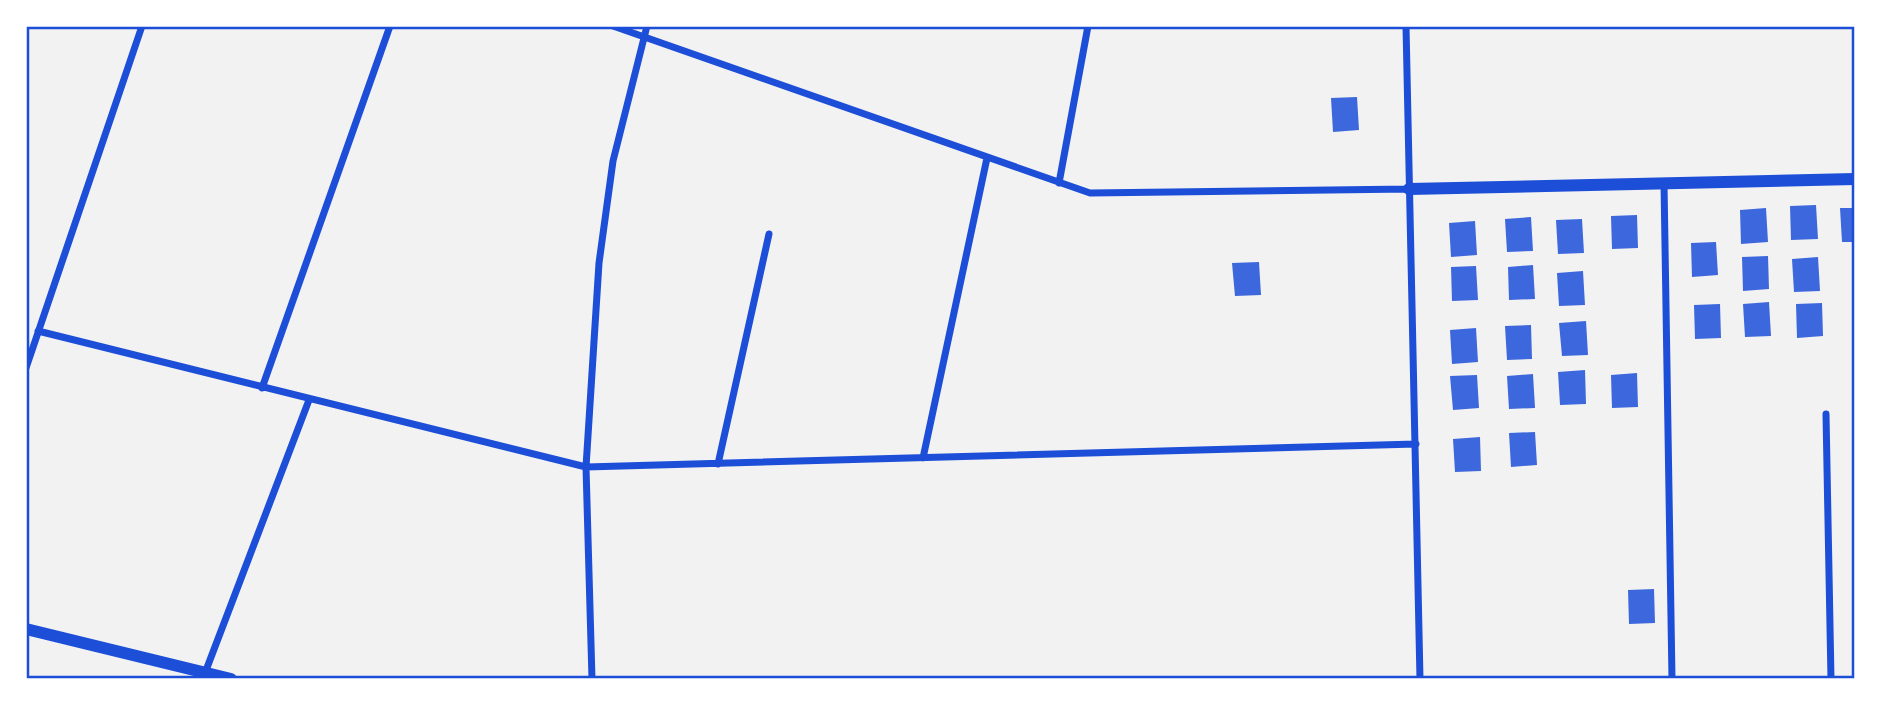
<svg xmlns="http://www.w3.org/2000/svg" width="1881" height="705" font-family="'DM Sans',sans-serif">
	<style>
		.building { fill: #3d67dc }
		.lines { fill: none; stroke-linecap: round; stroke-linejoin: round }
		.minor { stroke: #1d4ed8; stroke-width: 7 }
		.tertiary { stroke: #1d4ed8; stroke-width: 12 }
		.neatline { fill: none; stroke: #1d4ed8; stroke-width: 2.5 }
	</style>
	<rect width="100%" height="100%" fill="#f2f2f2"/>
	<path class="building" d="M1357,97L1359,130L1333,132L1331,98Z
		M1816,205L1818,239L1791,240L1790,206Z
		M1766,208L1768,242L1741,244L1740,210Z
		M1840,208H1855V242H1842Z
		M1637,215L1638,248L1612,249L1611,216Z
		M1531,217L1533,251L1507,252L1505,219Z
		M1582,219L1584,253L1558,254L1556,220Z
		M1475,221L1477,255L1451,257L1449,223Z
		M1716,242L1718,275L1692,277L1691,243Z
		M1768,256L1769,289L1743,291L1742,257Z
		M1818,257L1820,291L1794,292L1792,259Z
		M1259,262L1261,295L1235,296L1232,263Z
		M1533,265L1535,299L1509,300L1508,267Z
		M1476,266L1478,300L1452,301L1451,267Z
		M1583,271L1585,305L1559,306L1557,273Z
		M1769,302L1771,336L1745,337L1743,304Z
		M1822,303L1823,336L1797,338L1796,304Z
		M1720,304L1721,338L1695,339L1694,305Z
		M1586,321L1588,355L1562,356L1559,323Z
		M1531,325L1532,359L1507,360L1505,326Z
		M1476,328L1478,362L1452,364L1450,330Z
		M1585,370L1586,404L1560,405L1558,372Z
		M1637,373L1638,407L1612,408L1611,375Z
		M1533,374L1535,408L1509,409L1507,376Z
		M1477,375L1479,408L1453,410L1450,376Z
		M1535,432L1537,465L1511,467L1509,433Z
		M1480,437L1481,471L1455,472L1453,439Z
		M1654,589L1655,623L1629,624L1628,590Z"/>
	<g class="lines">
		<path class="minor" d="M613,26L1090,193L1409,189
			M1406,26L1420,679
			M1059,183L1088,26
			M1664,183L1672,679
			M38,331L586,467L1416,444
			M26,368L142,26
			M262,388L390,26
			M1826,414L1831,679
			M923,458L987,158
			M718,464L769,234
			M205,673L309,400
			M592,679L586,467L599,263L613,161L647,26"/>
		<path class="tertiary" d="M1409,189L1855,179
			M26,629L231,679"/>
	</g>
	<rect width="1881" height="705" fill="none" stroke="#ffffff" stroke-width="56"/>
	<rect x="28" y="28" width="1825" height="649" class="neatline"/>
</svg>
